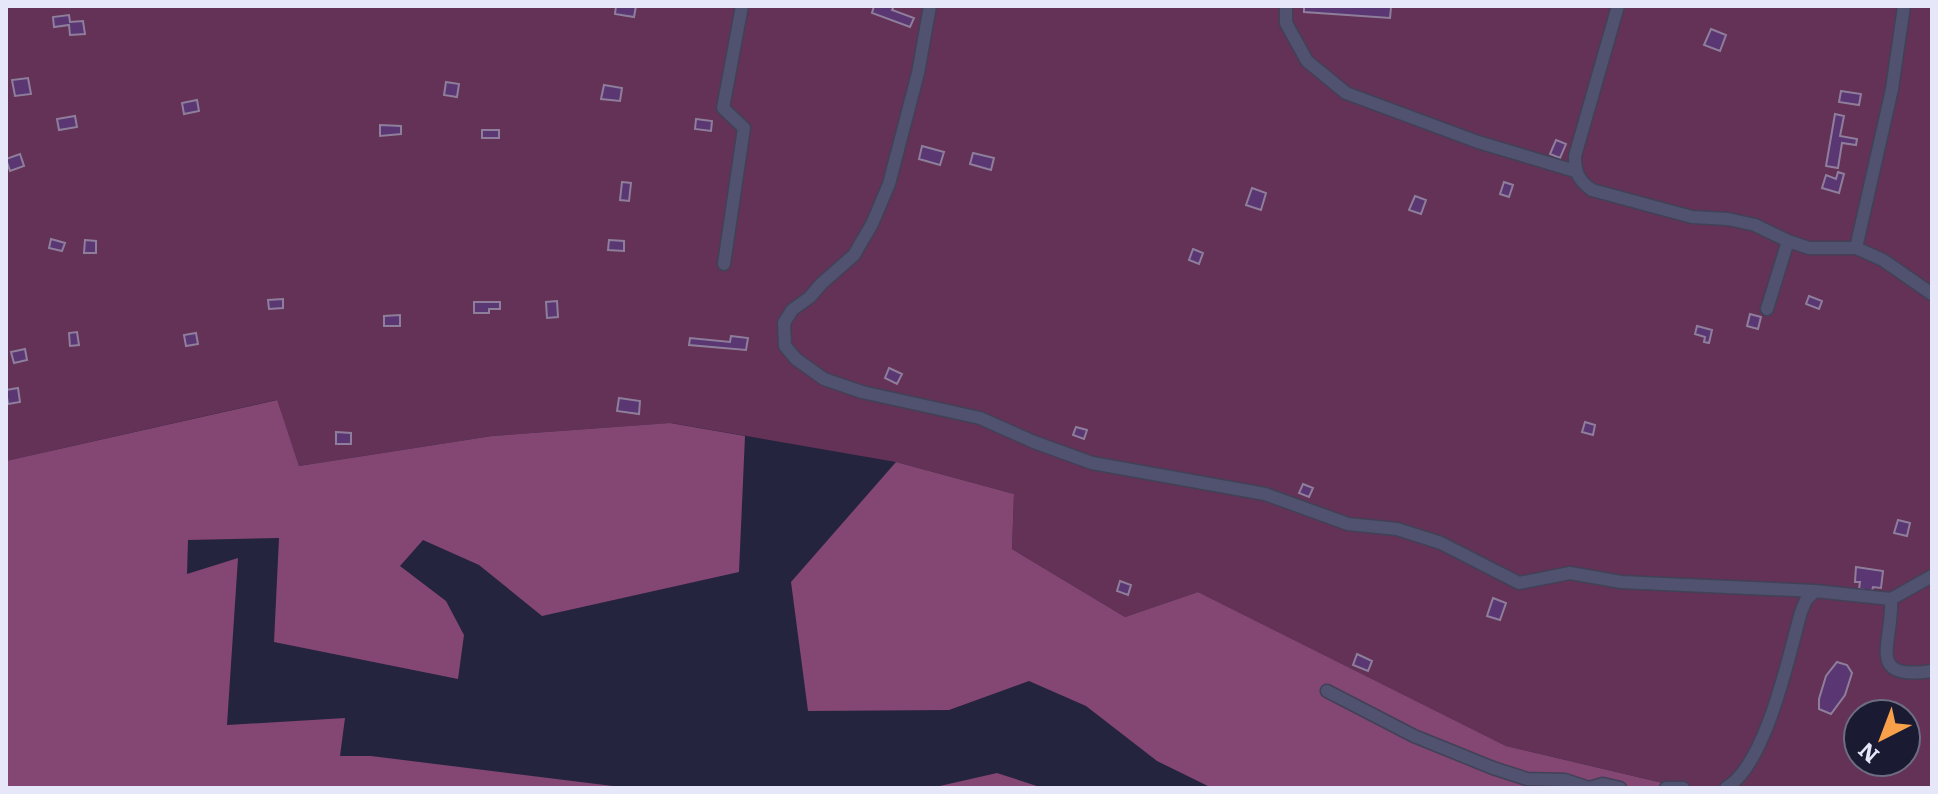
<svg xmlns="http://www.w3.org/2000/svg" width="1938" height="794" font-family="Literata,serif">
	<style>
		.green { fill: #643256; fill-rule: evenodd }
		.forest { fill: #844673 }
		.building { fill: #5a3672; stroke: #8e7e9b; stroke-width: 2 }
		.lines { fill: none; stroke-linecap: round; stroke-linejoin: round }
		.minor-casing { stroke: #414157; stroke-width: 15 }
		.minor { stroke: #50526f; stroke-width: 12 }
	</style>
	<rect width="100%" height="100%" fill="#24243e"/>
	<path class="green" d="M6,6H1932V788H1684L1506,746L1198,592L1125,617L1012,549L1014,494L896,462L671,423L492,436L299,466L276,400L6,461ZM1858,714H1906V762H1858Z"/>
	<path class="forest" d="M277,400L299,466L492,436L670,423L745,436L739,572L542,616L479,565L423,540L400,566L446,601L464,635L458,679L274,642L279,538L188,540L187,574L238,558L227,725L345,718L340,756H371L629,788H6V461Z
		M896,462L1014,494L1012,549L1125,617L1198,592L1506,746L1684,788H1212L1157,761L1086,706L1029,681L949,710L808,711L791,582Z
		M997,773L1043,788H931Z"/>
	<path class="building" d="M616,6H636L634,17L615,14Z
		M874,6H894L892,10L914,18L910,27L872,13Z
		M1304,6L1391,7L1390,18L1304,12Z
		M69,15L70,22L83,21L85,34L70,35L69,25L54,27L53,17Z
		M1711,29L1726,35L1720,51L1704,45Z
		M28,78L31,94L15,96L12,80Z
		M446,82L459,84L457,97L444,95Z
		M604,85L622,88L620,101L601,99Z
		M1841,91L1861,94L1859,105L1839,102Z
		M197,100L199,111L184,114L182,103Z
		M1835,114L1844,116L1840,136L1857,139L1856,145L1842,143L1838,168L1826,166Z
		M75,116L77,127L59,130L57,119Z
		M696,119L712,121L711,131L695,129Z
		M380,125L401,126V134L380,136Z
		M482,130H499V138H482Z
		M1556,140L1566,144L1560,158L1550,154Z
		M922,146L944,152L940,165L919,159Z
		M973,153L994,158L991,170L970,164Z
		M20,154L24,166L10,171L6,159Z
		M1838,172L1844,174L1839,193L1822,188L1826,175L1836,179Z
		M622,182L631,183L629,201L620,200Z
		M1504,182L1513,185L1509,197L1500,194Z
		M1252,188L1266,193L1261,210L1246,205Z
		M1415,196L1426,200L1421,214L1409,210Z
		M51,239L65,243L62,251L49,248Z
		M85,240L96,241V253H84Z
		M609,240L624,241V251L608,250Z
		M1193,249L1203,253L1199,264L1189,260Z
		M1809,296L1822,301L1819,309L1806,304Z
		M283,299V308L269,309L268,300Z
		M557,301L558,317L547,318L546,302Z
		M474,302H500V309H489V313H474Z
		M1750,314L1761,317L1758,329L1747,326Z
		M400,315V326H384V316Z
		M1697,326L1712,330L1709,343L1704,342L1705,337L1695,334Z
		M77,332L79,345L70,346L69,333Z
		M196,333L198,344L186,346L184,335Z
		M731,336L748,338L746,350L689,345L690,338L730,342Z
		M25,349L27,360L14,363L11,352Z
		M889,368L902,374L897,384L885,378Z
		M18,388L20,402L8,404L6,390Z
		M619,398L640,401L639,414L617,411Z
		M1585,422L1595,425L1593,435L1582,432Z
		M1076,427L1087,430L1084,439L1073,435Z
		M336,432L351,433V444H336Z
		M1303,484L1313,488L1309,497L1299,493Z
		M1898,520L1910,523L1907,536L1894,533Z
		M1856,567L1883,571L1881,588L1873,587L1872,591L1859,589L1860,582H1855Z
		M1120,581L1131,585L1128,595L1117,591Z
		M1493,598L1506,603L1500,620L1487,616Z
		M1357,654L1372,661L1368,671L1353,665Z
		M1837,662L1847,665L1852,673L1845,695L1831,714L1819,709V699L1826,676Z"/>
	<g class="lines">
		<defs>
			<path id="minor" d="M930,6L918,73L889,184L872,224L854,255L821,284L810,297L792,310L784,323L785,346L796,359L824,379L862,392L980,418L1034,442L1092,463L1265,494L1348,524L1397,529L1441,543L1519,583L1570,573L1621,582L1815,591L1891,599C1894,642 1863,681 1932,671
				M1286,6V23L1307,61L1346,93L1478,142L1575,171
				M1618,6L1575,156C1575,172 1578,180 1592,190L1692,217L1728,219L1755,225L1788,241
				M1856,248L1883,260L1932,294
				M724,264L744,128L723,108L742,6
				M1767,309L1788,241L1809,248H1856L1892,89L1904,6
				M1891,599L1932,576
				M1327,691L1414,736L1493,768L1527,779L1565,780L1589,788L1603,784L1620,788
				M1666,788H1683
				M1726,788C1766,765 1789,655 1801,612L1806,600L1815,591"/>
		</defs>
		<use href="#minor" class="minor-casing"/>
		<use href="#minor" class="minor"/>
	</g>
	<rect width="1938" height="794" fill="none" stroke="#e6e7f9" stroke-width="16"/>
	<g transform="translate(1882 738) rotate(222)"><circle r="38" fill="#1a1a33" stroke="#6c6c82" stroke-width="2"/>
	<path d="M0-6L14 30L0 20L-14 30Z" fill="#f8a14a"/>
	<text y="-12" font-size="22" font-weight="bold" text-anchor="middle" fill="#e6e7f9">N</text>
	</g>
</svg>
